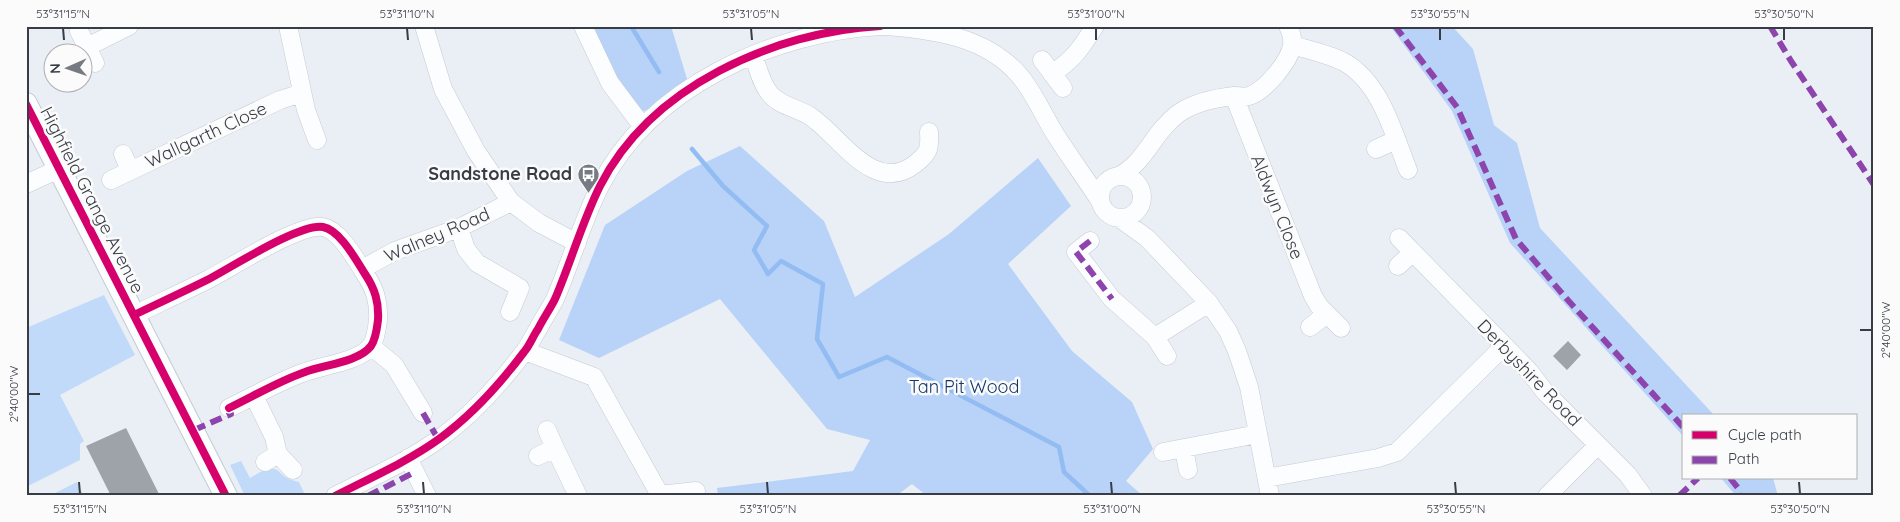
<svg xmlns="http://www.w3.org/2000/svg" width="1900" height="522" font-family="Quicksand,sans-serif">
	<style>
		.green { fill: #c1dafa }
		.forest { fill: #b8d2f8 }
		.lines { fill: none; stroke-linecap: round; stroke-linejoin: round }
		.stream { stroke: #93bcf3; stroke-width: 4.5 }
		.building { fill: #9ea3a9 }
		.minor-casing { stroke: #c6cbd2; stroke-width: 19 }
		.major-casing { stroke: #c6cbd2; stroke-width: 24 }
		.minor { stroke: #fcfdfe; stroke-width: 18 }
		.major { stroke: #fcfdfe; stroke-width: 22 }
		.quiet { stroke: #8e44ad; stroke-width: 6; stroke-dasharray: 12 6; stroke-linecap: butt }
		.cycleway-casing { stroke: #fbfbfb; stroke-width: 11 }
		.cycleway { stroke: #d6006c; stroke-width: 8 }
		.ticks { fill: none; stroke: #373c45; stroke-width: 2 }
		.labels { text-anchor: middle; stroke-width: 5; stroke-linejoin: round; paint-order: stroke }
		.street-label { font-size: 18px; fill: #373c45; stroke: #fbfbfb }
		.poi-label { font-size: 18px; font-weight: bold; fill: #373c45; stroke: #fbfbfb; text-anchor: end }
		.park-label { font-size: 18px; fill: #143868; stroke: #fbfbfb }
		.neatline { fill: none; stroke: #373c45; stroke-width: 2 }
		.ticks-label { font-size: 12px; text-anchor: middle; fill: #373c45 }
	</style>
	<rect width="100%" height="100%" fill="#eaeff6"/>
	<path class="green" d="M104,295L135,355L60,395L84,441L80,444V460L26,487V328Z
		M241,461L250,478C285,457 271,477 299,482L305,495L245,496L230,465Z
		M77,482L84,496H49Z"/>
	<path class="forest" d="M592,26H671L687,79L684,93L642,112L617,78Z
		M1390,26H1452L1473,49L1494,125L1517,143L1540,228L1715,416H1684V437L1510,243L1452,111Z
		M740,146L824,221L855,297L949,234L1038,158L1071,206L1008,264L1072,351L1132,402L1153,449L1126,481L1143,496H927L912,484L896,496H718L717,488L853,471L870,440L827,429L720,299L599,358L559,340L605,225L687,171Z
		M1721,478H1773L1778,496H1736Z"/>
	<g class="lines">
		<path class="stream" d="M631,26L659,72
			M692,149L723,186L767,226L754,250L768,274L781,261L823,284L817,339L839,377L887,357L1059,447L1064,472L1090,496"/>
	</g>
	<path class="building" d="M1568,341L1581,355L1567,370L1553,356Z
		M126,428L160,496H111L86,446Z"/>
	<g class="lines">
		<defs>
			<path id="minor" d="M288,26L306,110L317,140
				M424,26L443,89L476,151L511,202L539,223L577,243
				M583,26L610,83L643,127
				M887,26C935,30 986,37 1019,75C1034,92 1045,119 1057,137C1071,159 1086,179 1100,201
				M79,31L87,47L129,26
				M1292,45C1309,50 1328,54 1344,62C1381,83 1393,132 1408,170
				M87,47L95,63
				M753,55C758,68 761,83 770,94C780,106 797,108 810,116C840,136 874,196 915,164C929,153 930,149 929,132
				M1042,60L1063,88
				M1052,74C1075,58 1081,48 1095,26
				M1234,96L1313,296L1319,306L1341,328
				M1376,149L1396,140
				M123,154L130,170
				M1119,176C1147,161 1152,133 1179,113C1194,103 1215,98 1234,96C1239,96 1244,97 1249,96C1265,91 1290,61 1292,45C1293,38 1291,32 1288,26
				M1100 197a21 21 0 1 1 42 0a21 21 0 1 1-42 0Z
				M111,180L280,100L302,93
				M26,184L59,169
				M1119,218L1147,238L1209,303L1228,331L1237,351L1249,387L1270,496
				M459,228L466,249L477,263L520,288L510,312
				M1399,238L1529,371L1545,392L1628,475L1643,496
				M1090,241L1076,252L1112,299L1155,337L1209,303
				M1398,266L1413,252
				M362,269L395,251L459,228L511,202
				M134,315C159,303 185,291 209,279C232,267 300,223 323,227C340,230 356,260 365,274C375,289 379,302 378,320C377,328 376,339 371,346C359,362 323,365 305,372C279,381 254,396 229,408
				M1310,327L1327,314
				M1155,337L1167,356
				M371,346L394,365L423,413
				M525,351L594,377L660,495L696,491
				M254,396L274,437L278,454L293,470
				M555,448L578,496
				M1184,449L1188,470
				M1163,452L1258,434
				M538,456L555,448L547,430
				M408,458L427,496
				M265,462L278,454
				M1267,478L1378,458L1397,452L1504,346
				M335,496C370,478 407,462 439,439C472,415 500,384 524,352C530,345 533,336 538,329C543,319 550,309 555,299C571,262 582,222 600,186C651,86 774,32 880,26
				M1547,496L1598,445"/>
			<path id="major" d="M26,104L226,496"/>
		</defs>
		<use href="#minor" class="minor-casing"/>
		<use href="#major" class="major-casing"/>
		<use href="#minor" class="minor"/>
		<use href="#major" class="major"/>
		<path class="quiet" d="M1395,26L1457,107L1516,239L1565,297L1684,428
			M1770,26L1791,61L1874,185
			M1090,241L1076,252L1112,299
			M423,413L438,439
			M194,430L231,414L229,408
			M1730,478L1738,488L1739,496
			M368,496L415,472
			M1679,496L1698,478"/>
		<defs>
			<path id="cycleway" d="M26,104L226,496
				M134,315C159,303 185,291 209,279C232,267 300,223 323,227C340,230 356,260 365,274C375,289 379,302 378,320C377,328 376,339 371,346C359,362 323,365 305,372C279,381 254,396 229,408
				M335,496C370,478 407,462 439,439C472,415 500,384 524,352C530,345 533,336 538,329C543,319 550,309 555,299C571,262 582,222 600,186C651,86 774,32 880,26"/>
		</defs>
		<use href="#cycleway" class="cycleway-casing"/>
		<use href="#cycleway" class="cycleway"/>
	</g>
	<path class="ticks" d="M63,28L64,40M407,28L408,40M751,28L752,40M1096,28V40M1440,28V40M1784,28V40M1860,330H1872M28,394H40M79,482L80,494M423,482L424,494M767,482L768,494M1111,482L1112,494M1455,482L1456,494M1799,482L1800,494"/>
	<defs>
		<symbol id="bus-pin" viewBox="-11 -11 22 30"><path d="M0 17L-7.5 6A9.5 9.5 0 1 1 7.5 6Z" fill="#767b83" stroke="#fbfbfb"/><path d="M-5-6H5V4H4V6H2V4H-2V6H-4V4H-5ZM-3.5-4V0h7V-4ZM-3.5 1.2v1.5H-2V1.2ZM2 1.2v1.5H3.5V1.2Z" fill="#fff"/></symbol>
	</defs>
	<g fill-rule="evenodd">
		<use href="#bus-pin" x="576" y="162" width="25" height="34"/>
	</g>
	<g class="labels">
		<g class="street-label">
			<text transform="translate(206 135) rotate(-25)" y="6">Wallgarth Close</text>
			<text transform="translate(92 200) rotate(63)" y="6">Highfield Grange Avenue</text>
			<text transform="translate(1277 207) rotate(68)" y="6">Aldwyn Close</text>
			<text transform="translate(437 235) rotate(-23)" y="6">Walney Road</text>
			<text transform="translate(1529 373) rotate(46)" y="6">Derbyshire Road</text>
		</g>
		<g class="poi-label">
			<text x="572" y="180">Sandstone Road</text>
		</g>
		<g class="park-label">
			<text x="964" y="393">Tan Pit Wood</text>
		</g>
	</g>
	<rect width="1900" height="522" fill="none" stroke="#fbfbfb" stroke-width="55"/>
	<rect x="1682" y="414" width="175" height="65" fill="#fbfbfb" stroke="#adafb2"/>
	<rect x="1692" y="431" width="25" height="8" fill="#d6006c" stroke="#adafb2"/>
	<text x="1728" y="440" font-size="15" fill="#373c45">Cycle path</text>
	<rect x="1692" y="456" width="25" height="8" fill="#8e44ad" stroke="#adafb2"/>
	<text x="1728" y="464" font-size="15" fill="#373c45">Path</text>
	<g transform="translate(68 68) rotate(268)"><circle r="24" fill="#fbfbfb" stroke="#adafb2"/>
	<path d="M0-4L9 19L0 12L-9 19Z" fill="#767b83"/>
	<text y="-8" font-size="14" font-weight="bold" text-anchor="middle" fill="#373c45">N</text>
	</g>
	<rect x="28" y="28" width="1844" height="466" class="neatline"/>
	<g class="ticks-label">
		<text x="63" y="18">53°31'15"N</text>
		<text x="407" y="18">53°31'10"N</text>
		<text x="751" y="18">53°31'05"N</text>
		<text x="1096" y="18">53°31'00"N</text>
		<text x="1440" y="18">53°30'55"N</text>
		<text x="1784" y="18">53°30'50"N</text>
		<text transform="translate(1886 330) rotate(-90)" y="4">2°40'00"W</text>
		<text transform="translate(14 394) rotate(-90)" y="4">2°40'00"W</text>
		<text x="80" y="513">53°31'15"N</text>
		<text x="424" y="513">53°31'10"N</text>
		<text x="768" y="513">53°31'05"N</text>
		<text x="1112" y="513">53°31'00"N</text>
		<text x="1456" y="513">53°30'55"N</text>
		<text x="1800" y="513">53°30'50"N</text>
	</g>
</svg>
